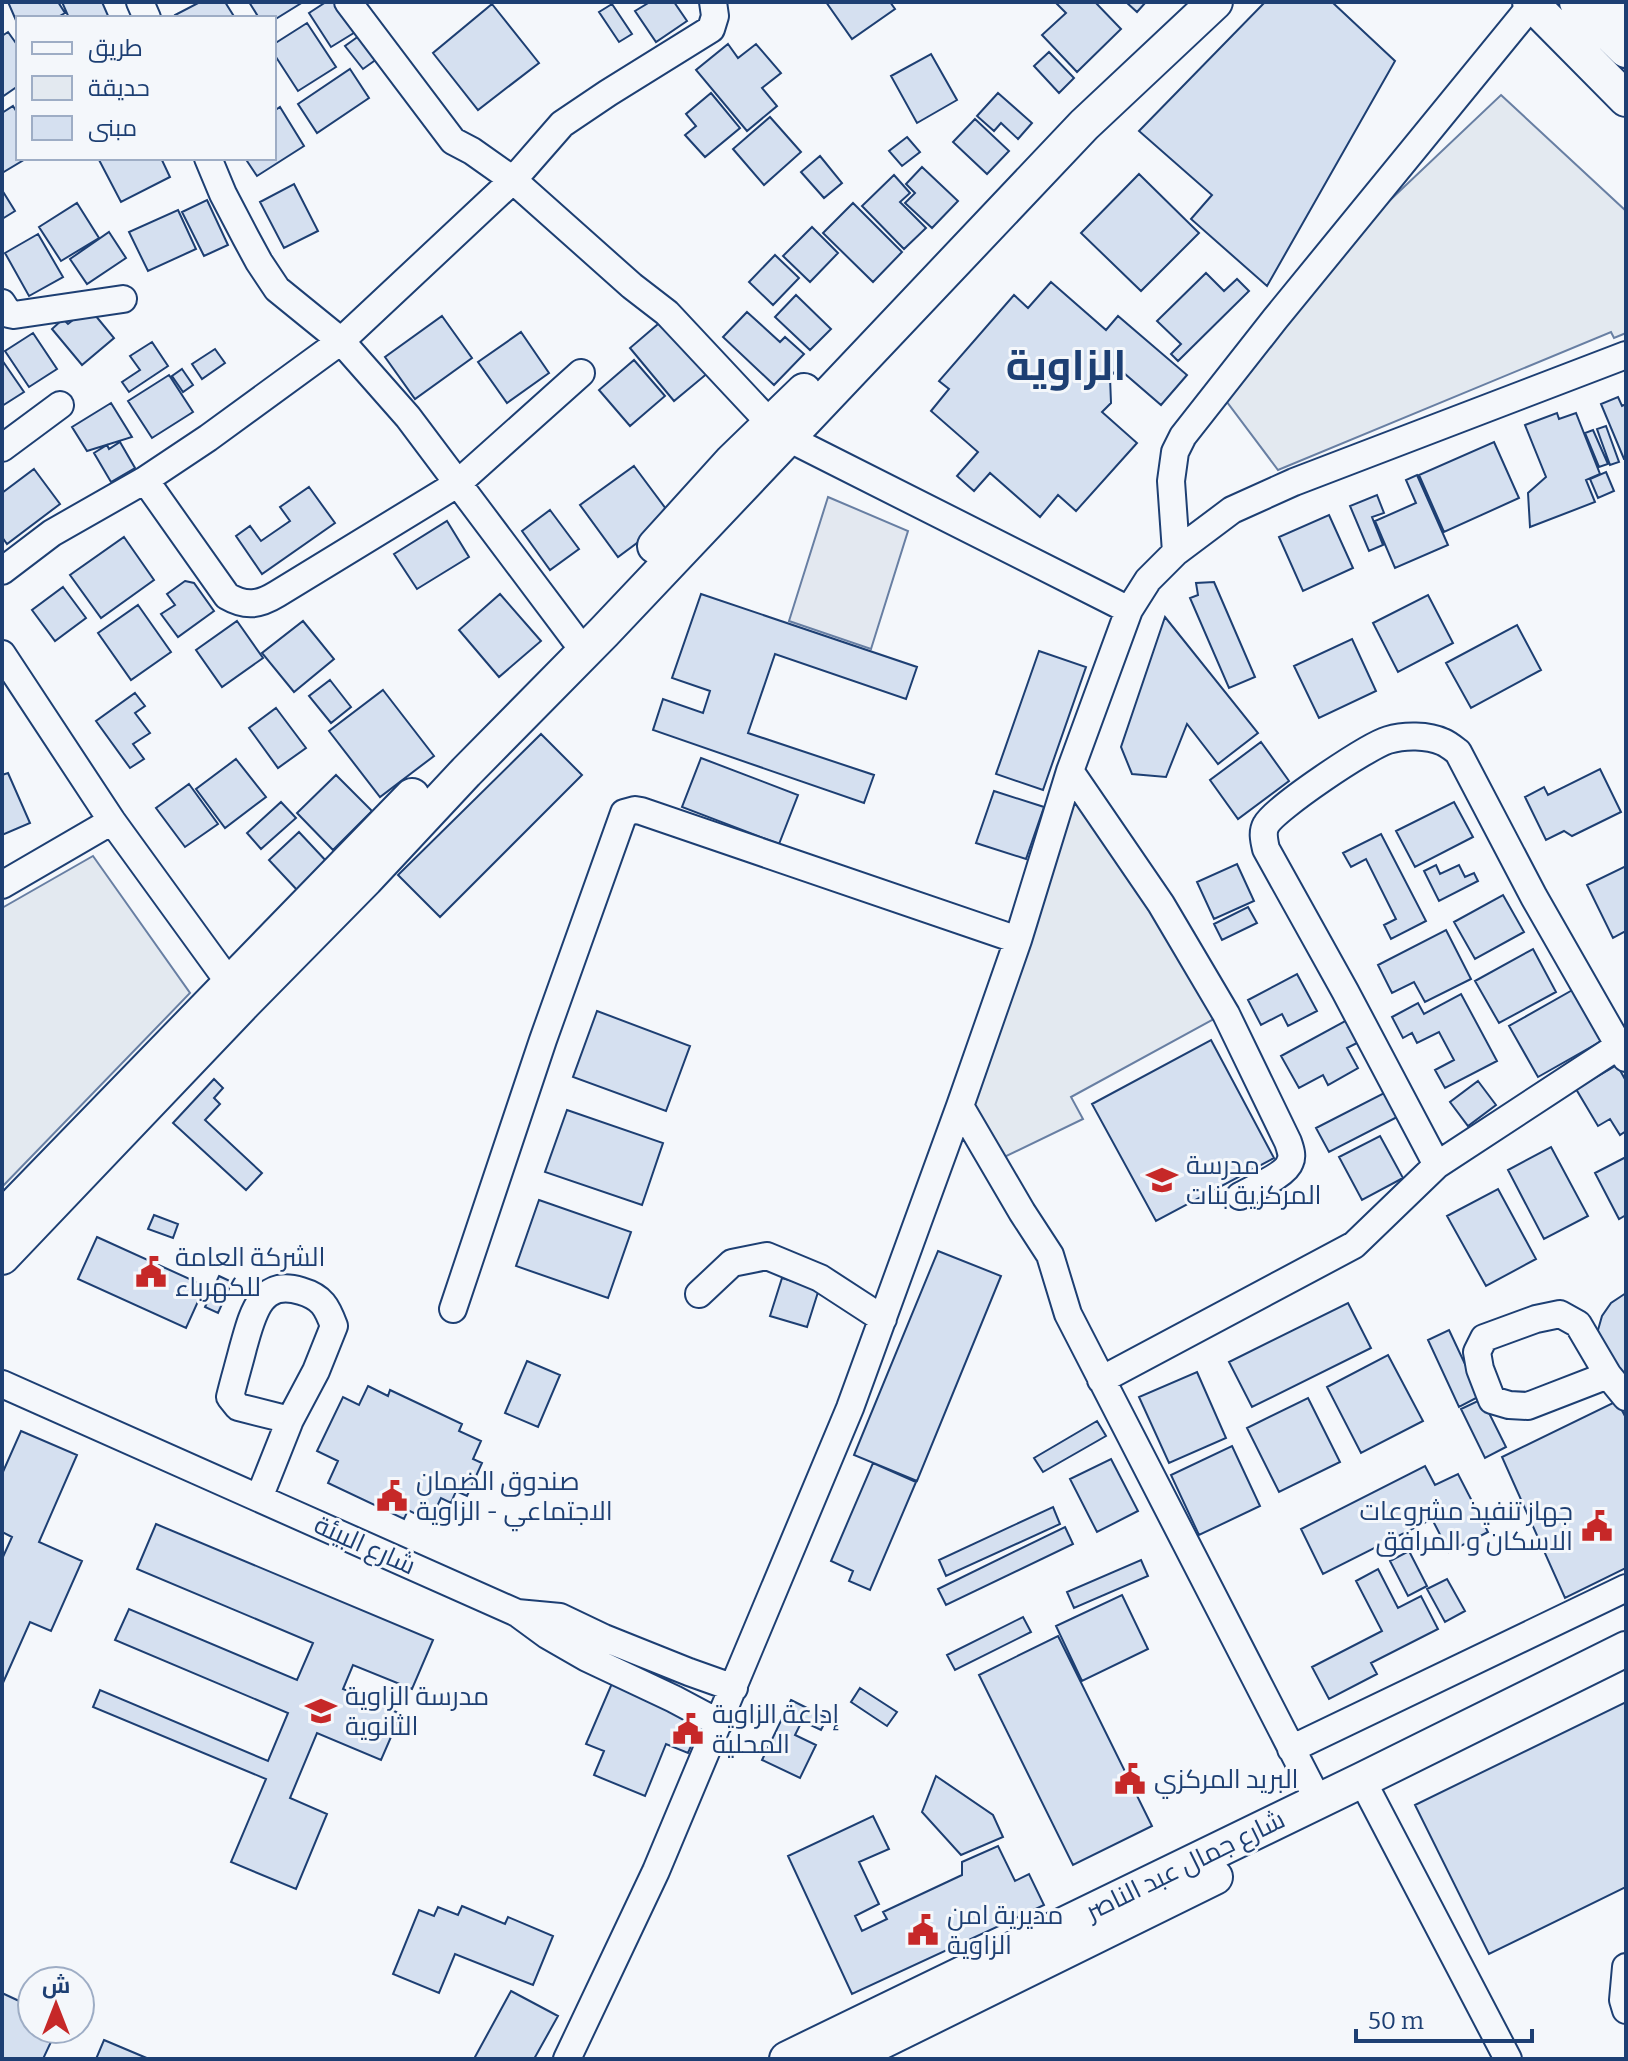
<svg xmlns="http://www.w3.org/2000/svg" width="1628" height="2061" font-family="Bitter,Cairo,serif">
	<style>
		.green { fill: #e3e9f0; stroke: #687fa3; stroke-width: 2 }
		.parking { fill: #e3e8f0; stroke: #687fa3; stroke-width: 2 }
		.building { fill: #d5e0f0; stroke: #1d3f73; stroke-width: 2 }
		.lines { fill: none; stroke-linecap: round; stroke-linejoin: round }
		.minor-casing { stroke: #1d3f73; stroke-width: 30 }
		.major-casing { stroke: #1d3f73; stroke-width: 38 }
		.minor { stroke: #f4f7fb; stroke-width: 26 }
		.major { stroke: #f4f7fb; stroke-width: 34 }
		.labels { text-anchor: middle; stroke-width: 6; stroke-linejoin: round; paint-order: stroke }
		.poi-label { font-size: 26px; fill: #1d3f73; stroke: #f4f7fb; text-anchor: start }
		.street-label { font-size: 26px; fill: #1d3f73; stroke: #f4f7fb }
		.town-label { font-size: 42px; font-weight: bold; fill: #1d3f73; stroke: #f4f7fb }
	</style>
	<rect width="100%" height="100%" fill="#f4f7fb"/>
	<path class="green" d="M1501,95L1626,211V333L1614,338L1611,332L1278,470L1221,394L1348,240Z
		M1070,772L1223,1014L1071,1097L1083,1119L996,1161L963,1106Z
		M93,856L190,993L2,1187V908Z"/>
	<path class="parking" d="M828,497L908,531L871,649L789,621Z"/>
	<path class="building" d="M8,2H58L65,13L56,18H18V25Z
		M62,2H102L109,18H69Z
		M200,2H225L235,18H176L175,15Z
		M249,2H303L274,20V18H259Z
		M326,2H338L357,31L331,47L309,13Z
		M650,2H674L687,21L656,42L635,11Z
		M826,2H890L895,9L852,39Z
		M1055,2H1095L1121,29L1077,72L1042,35L1066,13Z
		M1126,2H1146L1137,12Z
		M1265,2H1332L1395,61L1267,286L1191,219L1212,195L1139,131Z
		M492,4L539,63L478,110L433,53Z
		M612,4L632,34L619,42L599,12Z
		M307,23L336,67L298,91L274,54V44Z
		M8,32L18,46V86L2,97V36Z
		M363,33L381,56L363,69L345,46Z
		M728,44L738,58L756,44L781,73L762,88L777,106L747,131L696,70Z
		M1049,52L1074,78L1059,93L1034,66Z
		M931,54L957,100L917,123L891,76Z
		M350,69L369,98L317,133L298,104Z
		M711,93L740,128L705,157L685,135L696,126L686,114Z
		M998,93L1032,123L1018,139L1001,123L994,131L977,116Z
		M13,106L18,114V158H27L2,173V113Z
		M280,107L304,146L257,176L245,158H274V111Z
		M770,117L801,152L764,185L733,149Z
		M975,119L1009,151L987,174L953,142Z
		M907,137L920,152L902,166L889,151Z
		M820,156L842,183L824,198L801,172Z
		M98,158H161L170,177L121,202Z
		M922,167L958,201L932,228L905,203L915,193L906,184Z
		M1139,174L1199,233L1141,291L1081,233Z
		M894,175L910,193L900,202L926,228L904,249L862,206Z
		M294,184L318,231L284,248L260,202Z
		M2,190L15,211L2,219Z
		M207,200L228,245L204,256L182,212Z
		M77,203L99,238L61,261L39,227Z
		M853,203L902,252L873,282L823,233Z
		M178,210L196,249L148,271L129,232Z
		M812,227L838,253L810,282L783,256Z
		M109,232L126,258L87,284L70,259Z
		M38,234L63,277L29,296L5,253Z
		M775,255L799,278L773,305L749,282Z
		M1206,273L1224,291L1237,279L1249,291L1178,361L1171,354L1181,344L1157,321Z
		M1051,282L1106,330L1118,316L1187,375L1161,405L1118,368L1110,377L1111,403L1102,412L1137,443L1076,511L1058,495L1040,517L990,473L974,491L957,476L978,452L931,411L949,389L939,381L1014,295L1028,308Z
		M796,295L831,329L810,350L775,317Z
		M747,312L780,342L785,337L804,354L774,385L723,337Z
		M95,315L114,338L82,365L52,329L63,319L68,324L78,316Z
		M442,316L472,358L415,399L385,357Z
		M664,319L709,372L674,401L630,348Z
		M521,332L549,373L507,403L478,362Z
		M33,333L57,369L29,387L5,351Z
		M152,342L168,366L129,392L122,382L140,370L130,356Z
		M215,349L225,363L202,379L192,364Z
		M2,360L24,392L2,406Z
		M634,360L665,396L630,426L599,390Z
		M182,369L193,385L183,392L172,376Z
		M169,375L193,412L152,438L128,401Z
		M1618,397L1622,406L1626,404V459H1624L1601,404Z
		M111,403L132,437L87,451L72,427Z
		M1557,413L1559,419L1576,413L1600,474L1586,480L1595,502L1530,527L1528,493L1546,477L1525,425Z
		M1606,426L1619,462L1610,465L1597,429Z
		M1593,430L1608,464L1599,467L1585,433Z
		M120,442L135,468L111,482L94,453L107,445L109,449Z
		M1494,442L1519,498L1444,532L1419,475Z
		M634,466L672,517L618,557L580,505Z
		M34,469L60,504L7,544L2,537V493Z
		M1606,472L1614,491L1598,498L1590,479Z
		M1417,475L1448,545L1395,568L1375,521L1416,503L1406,480Z
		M309,487L335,523L262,574L236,536L250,526L261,541L290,521L280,507Z
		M1377,495L1384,513L1372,517L1383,545L1369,551L1350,506Z
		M550,510L579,549L550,570L522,531Z
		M1329,515L1353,568L1303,591L1279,537Z
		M447,521L469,557L417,589L394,554Z
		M124,537L154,580L101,618L70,575Z
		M185,581L194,583L214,611L178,637L161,614L175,605L167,594Z
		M1214,582L1255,677L1229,688L1190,598L1198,595L1196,583Z
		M63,587L86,618L55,641L32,610Z
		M500,594L541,641L499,677L459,630Z
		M701,594L917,667L906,699L775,654L748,733L874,775L864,803L653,730L663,699L703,713L710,691L672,678Z
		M1428,595L1453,643L1398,672L1373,623Z
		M138,605L171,652L131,680L98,633Z
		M1165,617L1258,733L1218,764L1187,724L1166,777L1132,774L1121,747Z
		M237,621L263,658L222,687L196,650Z
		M303,621L334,659L294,692L262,653Z
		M1517,625L1541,670L1471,708L1446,663Z
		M1352,639L1376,691L1319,718L1294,666Z
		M1039,651L1086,667L1043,790L996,774Z
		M330,680L351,707L331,723L309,696Z
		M383,690L434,756L380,797L329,731Z
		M135,693L145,706L135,713L150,733L133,744L144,759L130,768L96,721Z
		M276,708L306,748L278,768L249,728Z
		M541,734L582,775L440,917L398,875Z
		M1261,742L1289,781L1238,819L1210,780Z
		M701,758L798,795L779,844L682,807Z
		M236,759L266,797L225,828L196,789Z
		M1600,769L1621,812L1572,836L1564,831L1546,840L1525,797L1544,787L1548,795Z
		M8,773L30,823L2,835V775Z
		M336,775L372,811L333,850L297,813Z
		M189,784L218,824L185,847L156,808Z
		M994,791L1044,807L1026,859L976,843Z
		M281,802L296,818L261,849L247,833Z
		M1454,802L1473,837L1415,867L1396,831Z
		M299,832L328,863L298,891L269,860Z
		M1381,834L1426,921L1391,939L1384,925L1396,919L1366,859L1351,867L1343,853Z
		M1237,864L1254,901L1214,919L1197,882Z
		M1436,865L1440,874L1459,865L1465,877L1474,873L1478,881L1439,901L1424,871Z
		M1626,866V931L1613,938L1587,885Z
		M1503,895L1524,932L1475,959L1454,922Z
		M1248,907L1257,923L1222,940L1214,924Z
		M1446,930L1471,979L1425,1002L1414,982L1392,993L1378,965Z
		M1533,949L1556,992L1499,1023L1475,981Z
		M1297,974L1317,1011L1288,1026L1282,1014L1261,1025L1248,1000Z
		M1576,988L1605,1039L1538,1077L1509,1026Z
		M1461,994L1497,1061L1445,1088L1435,1070L1454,1060L1439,1032L1417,1043L1412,1033L1403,1038L1392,1017L1418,1003L1424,1014Z
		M597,1011L690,1046L666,1111L573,1077Z
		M1347,1020L1359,1042L1347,1048L1358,1068L1328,1085L1323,1075L1299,1088L1281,1056Z
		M1211,1040L1274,1158L1156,1221L1092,1104Z
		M1617,1065L1626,1081V1131L1620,1135L1610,1119L1598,1126L1576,1089Z
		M214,1079L223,1088L214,1098L220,1104L205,1120L262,1173L246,1190L173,1123Z
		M1478,1081L1496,1105L1468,1126L1450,1102Z
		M1390,1090L1403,1114L1329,1152L1316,1128Z
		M567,1110L663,1143L642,1205L545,1172Z
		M1380,1136L1403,1178L1362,1200L1339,1157Z
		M1551,1147L1588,1216L1544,1239L1508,1170Z
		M1626,1157V1215L1619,1219L1595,1173Z
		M1498,1189L1536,1259L1486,1286L1447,1216Z
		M539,1200L631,1232L608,1298L516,1266Z
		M154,1215L178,1224L173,1238L148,1229Z
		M97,1237L205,1286L186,1328L78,1279Z
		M938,1251L1001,1276L917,1481L854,1455Z
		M219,1276L232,1282L218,1313L205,1307Z
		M782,1278L819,1289L807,1327L770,1316Z
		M1626,1293V1374L1618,1370L1600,1345L1598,1330L1602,1316L1611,1303Z
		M1348,1303L1371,1348L1252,1407L1229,1362Z
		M1449,1330L1480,1396L1459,1407L1428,1340Z
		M1388,1355L1423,1421L1361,1453L1327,1387Z
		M527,1361L560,1375L538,1427L505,1413Z
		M1197,1372L1226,1438L1169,1463L1139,1397Z
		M368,1386L388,1396L390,1390L462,1424L459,1431L481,1441L473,1459L482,1463L467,1496L456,1491L451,1503L441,1498L430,1521L408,1510L404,1519L328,1483L338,1461L317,1451L343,1397L359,1405Z
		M1308,1398L1340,1462L1279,1492L1247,1428Z
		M1482,1399L1506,1447L1485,1458L1461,1409Z
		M1617,1401L1626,1418V1568L1565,1598L1502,1457Z
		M1097,1421L1106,1436L1043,1472L1034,1458Z
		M21,1431L77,1455L39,1542L82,1561L51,1631L30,1622L2,1685V1559L12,1537L2,1532V1474Z
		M1232,1446L1260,1506L1199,1535L1171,1475Z
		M1111,1459L1138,1511L1097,1532L1070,1479Z
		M873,1463L916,1482L870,1590L849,1581L853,1571L831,1561Z
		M1425,1466L1435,1485L1458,1474L1488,1532L1449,1552L1432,1519L1323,1574L1301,1529Z
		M1053,1507L1060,1524L946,1576L939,1560Z
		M156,1524L433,1640L412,1689L353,1665L343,1689L401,1714L381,1760L317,1733L290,1798L327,1814L296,1889L231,1862L266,1779L93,1707L100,1690L268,1761L288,1713L115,1640L129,1609L297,1680L313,1643L137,1569Z
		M1065,1527L1073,1544L946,1605L938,1589Z
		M1409,1551L1427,1586L1408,1596L1390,1561Z
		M1141,1560L1148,1576L1074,1608L1067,1592Z
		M1378,1569L1398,1608L1421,1596L1438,1629L1371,1663L1377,1674L1329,1699L1312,1667L1382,1631L1356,1581Z
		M1447,1579L1465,1611L1445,1622L1427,1589Z
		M1122,1595L1148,1649L1082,1681L1056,1626Z
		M1023,1617L1031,1632L955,1670L947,1655Z
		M1058,1636L1152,1826L1073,1865L979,1675Z
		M613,1681L703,1718L688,1753L666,1744L645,1796L594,1775L604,1751L586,1744Z
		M860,1688L897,1712L887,1726L851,1702Z
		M791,1700L827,1718L821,1730L802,1721L795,1735L816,1745L800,1778L762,1760Z
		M1626,1702V1887L1489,1954L1415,1805Z
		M936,1776L993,1815L1003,1837L961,1855L922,1812Z
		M873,1816L889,1849L859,1862L879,1904L855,1916L862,1931L887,1919L883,1912L962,1875V1862L998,1846L1015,1881L1029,1874L1044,1905L852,1994L788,1856Z
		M462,1906L505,1924L508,1917L553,1936L533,1985L455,1954L439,1993L393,1974L419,1910L434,1916L438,1907L458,1915Z
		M511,1991L558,2016L534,2059H478L475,2057Z
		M2,1993L32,2007V2029H57L43,2059H2Z
		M104,2040L149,2059H96Z"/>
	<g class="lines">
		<defs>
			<path id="minor" d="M140,2L147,18
				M713,2L715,16L711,29L608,93L562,124L513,180L632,286L667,313L770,423L788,438L1129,610
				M1611,2L1626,17
				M208,158L223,194L246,238L259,262L277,289L341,341L408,417L574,638
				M2,303L9,314L14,315L123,299
				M2,448L60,405
				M145,480L227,596C246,607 259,605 277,594L457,484L581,373
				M1176,552L1171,481L1175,452L1183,436L1275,319L1534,2
				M2,571L52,533L145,480L208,438L341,341L513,180L472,151L453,141L348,2
				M2,654L112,821L239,996
				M1070,771L1161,904L1226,1014L1288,1142C1290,1148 1293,1156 1290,1162C1286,1175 1252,1189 1240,1196
				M2,885L112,821
				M960,1106L1022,1212L1050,1255L1068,1314L1318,1800
				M1437,1165L1345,991L1266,849C1264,840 1262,832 1266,825C1275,808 1368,746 1388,740C1404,735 1428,735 1443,742C1448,744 1454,749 1458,752L1534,897L1626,1058
				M699,1294L732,1263L767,1256L820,1278L883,1319
				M453,1309L543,1040L624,813L635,810L641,811L1018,940
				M1608,1375L1528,1406L1509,1405L1492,1400L1480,1369L1477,1352L1484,1338L1536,1319L1560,1314L1578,1324L1608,1375L1626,1397
				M1101,1380L1354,1245L1437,1165L1626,1041
				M2,1384L517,1613L547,1635L587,1658L674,1699L719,1723
				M259,1498L290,1420L316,1371L334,1326C327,1307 322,1297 301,1291C259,1278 252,1317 243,1348C239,1364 234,1380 230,1397L238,1407L290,1420
				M517,1613L560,1617L604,1638L689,1672L734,1688
				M1291,1749L1626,1588
				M1362,1780L1508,2059
				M1626,1967L1623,2000L1626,2010
				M567,2059L656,1871L850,1408L960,1106L1018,940L1070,771L1129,610L1148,580L1176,552L1232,510L1294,482L1626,355"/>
			<path id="major" d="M1530,2L1626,99
				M1577,2L1626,50
				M655,546L732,461L804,391
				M2,1218L412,796
				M2,1257L244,1003L366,879L466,772L604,632L1084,125L1215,2
				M787,2059L1362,1780L1626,1649
				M846,2059L1215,1877"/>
		</defs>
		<use href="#minor" class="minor-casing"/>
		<use href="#major" class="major-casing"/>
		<use href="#minor" class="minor"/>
		<use href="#major" class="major"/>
	</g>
	<defs>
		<symbol id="school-bare" viewBox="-9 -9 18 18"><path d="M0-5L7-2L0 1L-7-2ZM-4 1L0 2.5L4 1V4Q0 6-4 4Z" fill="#c62828" stroke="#f4f7fb" stroke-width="2.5" paint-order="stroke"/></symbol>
		<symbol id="civic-bare" viewBox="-9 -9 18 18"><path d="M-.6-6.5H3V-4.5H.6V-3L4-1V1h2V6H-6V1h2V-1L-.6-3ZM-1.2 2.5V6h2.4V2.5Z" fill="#c62828" stroke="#f4f7fb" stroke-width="2.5" paint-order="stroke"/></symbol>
	</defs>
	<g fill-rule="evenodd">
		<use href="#school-bare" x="1140" y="1158" width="44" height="44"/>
		<use href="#civic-bare" x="129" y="1250" width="44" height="44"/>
		<use href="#civic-bare" x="370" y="1474" width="44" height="44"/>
		<use href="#civic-bare" x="1575" y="1504" width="44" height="44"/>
		<use href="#school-bare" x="299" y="1689" width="44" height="44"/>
		<use href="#civic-bare" x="666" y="1707" width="44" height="44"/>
		<use href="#civic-bare" x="1108" y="1757" width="44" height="44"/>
		<use href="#civic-bare" x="901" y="1908" width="44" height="44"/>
	</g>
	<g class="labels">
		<g class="poi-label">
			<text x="1186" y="1174">مدرسة<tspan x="1186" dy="30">المركزية بنات</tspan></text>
			<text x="175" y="1266">الشركة العامة<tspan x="175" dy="30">للكهرباء</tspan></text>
			<text x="416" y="1490">صندوق الضمان<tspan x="416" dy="30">الاجتماعي - الزاوية</tspan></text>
			<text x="1573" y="1520" text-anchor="end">جهاز تنفيذ مشروعات<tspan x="1573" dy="30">الاسكان و المرافق</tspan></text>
			<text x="345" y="1705">مدرسة الزاوية<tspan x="345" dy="30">الثانوية</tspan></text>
			<text x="712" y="1723">إداعة الزاوية<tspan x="712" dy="30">المحلية</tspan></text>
			<text x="1154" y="1788">البريد المركزي</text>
			<text x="947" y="1924">مديرية امن<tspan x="947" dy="30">الزاوية</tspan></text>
		</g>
		<g class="street-label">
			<text transform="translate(365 1545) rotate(24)" y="9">شارع البيئة</text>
			<text transform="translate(1185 1865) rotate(-26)" y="9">شارع جمال عبد الناصر</text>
		</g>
		<g class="town-label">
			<text x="1066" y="380">الزاوية</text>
		</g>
	</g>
	<rect width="1628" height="2061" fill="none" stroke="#1d3f73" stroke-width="8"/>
	<rect x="16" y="16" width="260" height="144" fill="#f4f7fb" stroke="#9eadc5" stroke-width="2"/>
	<rect x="32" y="42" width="40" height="12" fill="#f4f7fb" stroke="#9eadc5" stroke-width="2"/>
	<text x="88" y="56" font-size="24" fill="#1d3f73">طريق</text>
	<rect x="32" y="76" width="40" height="24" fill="#e3e9f0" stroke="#9eadc5" stroke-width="2"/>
	<text x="88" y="96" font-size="24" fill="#1d3f73">حديقة</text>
	<rect x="32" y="116" width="40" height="24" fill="#d5e0f0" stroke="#9eadc5" stroke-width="2"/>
	<text x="88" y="136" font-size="24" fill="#1d3f73">مبنى</text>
	<g transform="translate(56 2005)"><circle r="38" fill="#f4f7fb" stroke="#9eadc5" stroke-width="2"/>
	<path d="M0-6L14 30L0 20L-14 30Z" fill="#c62828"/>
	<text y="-12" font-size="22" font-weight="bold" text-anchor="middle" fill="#1d3f73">ش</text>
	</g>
	<path d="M1356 2029v12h176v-12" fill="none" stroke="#1d3f73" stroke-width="4"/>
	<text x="1368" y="2029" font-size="24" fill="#1d3f73" stroke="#f4f7fb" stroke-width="6" paint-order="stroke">50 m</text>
</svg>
